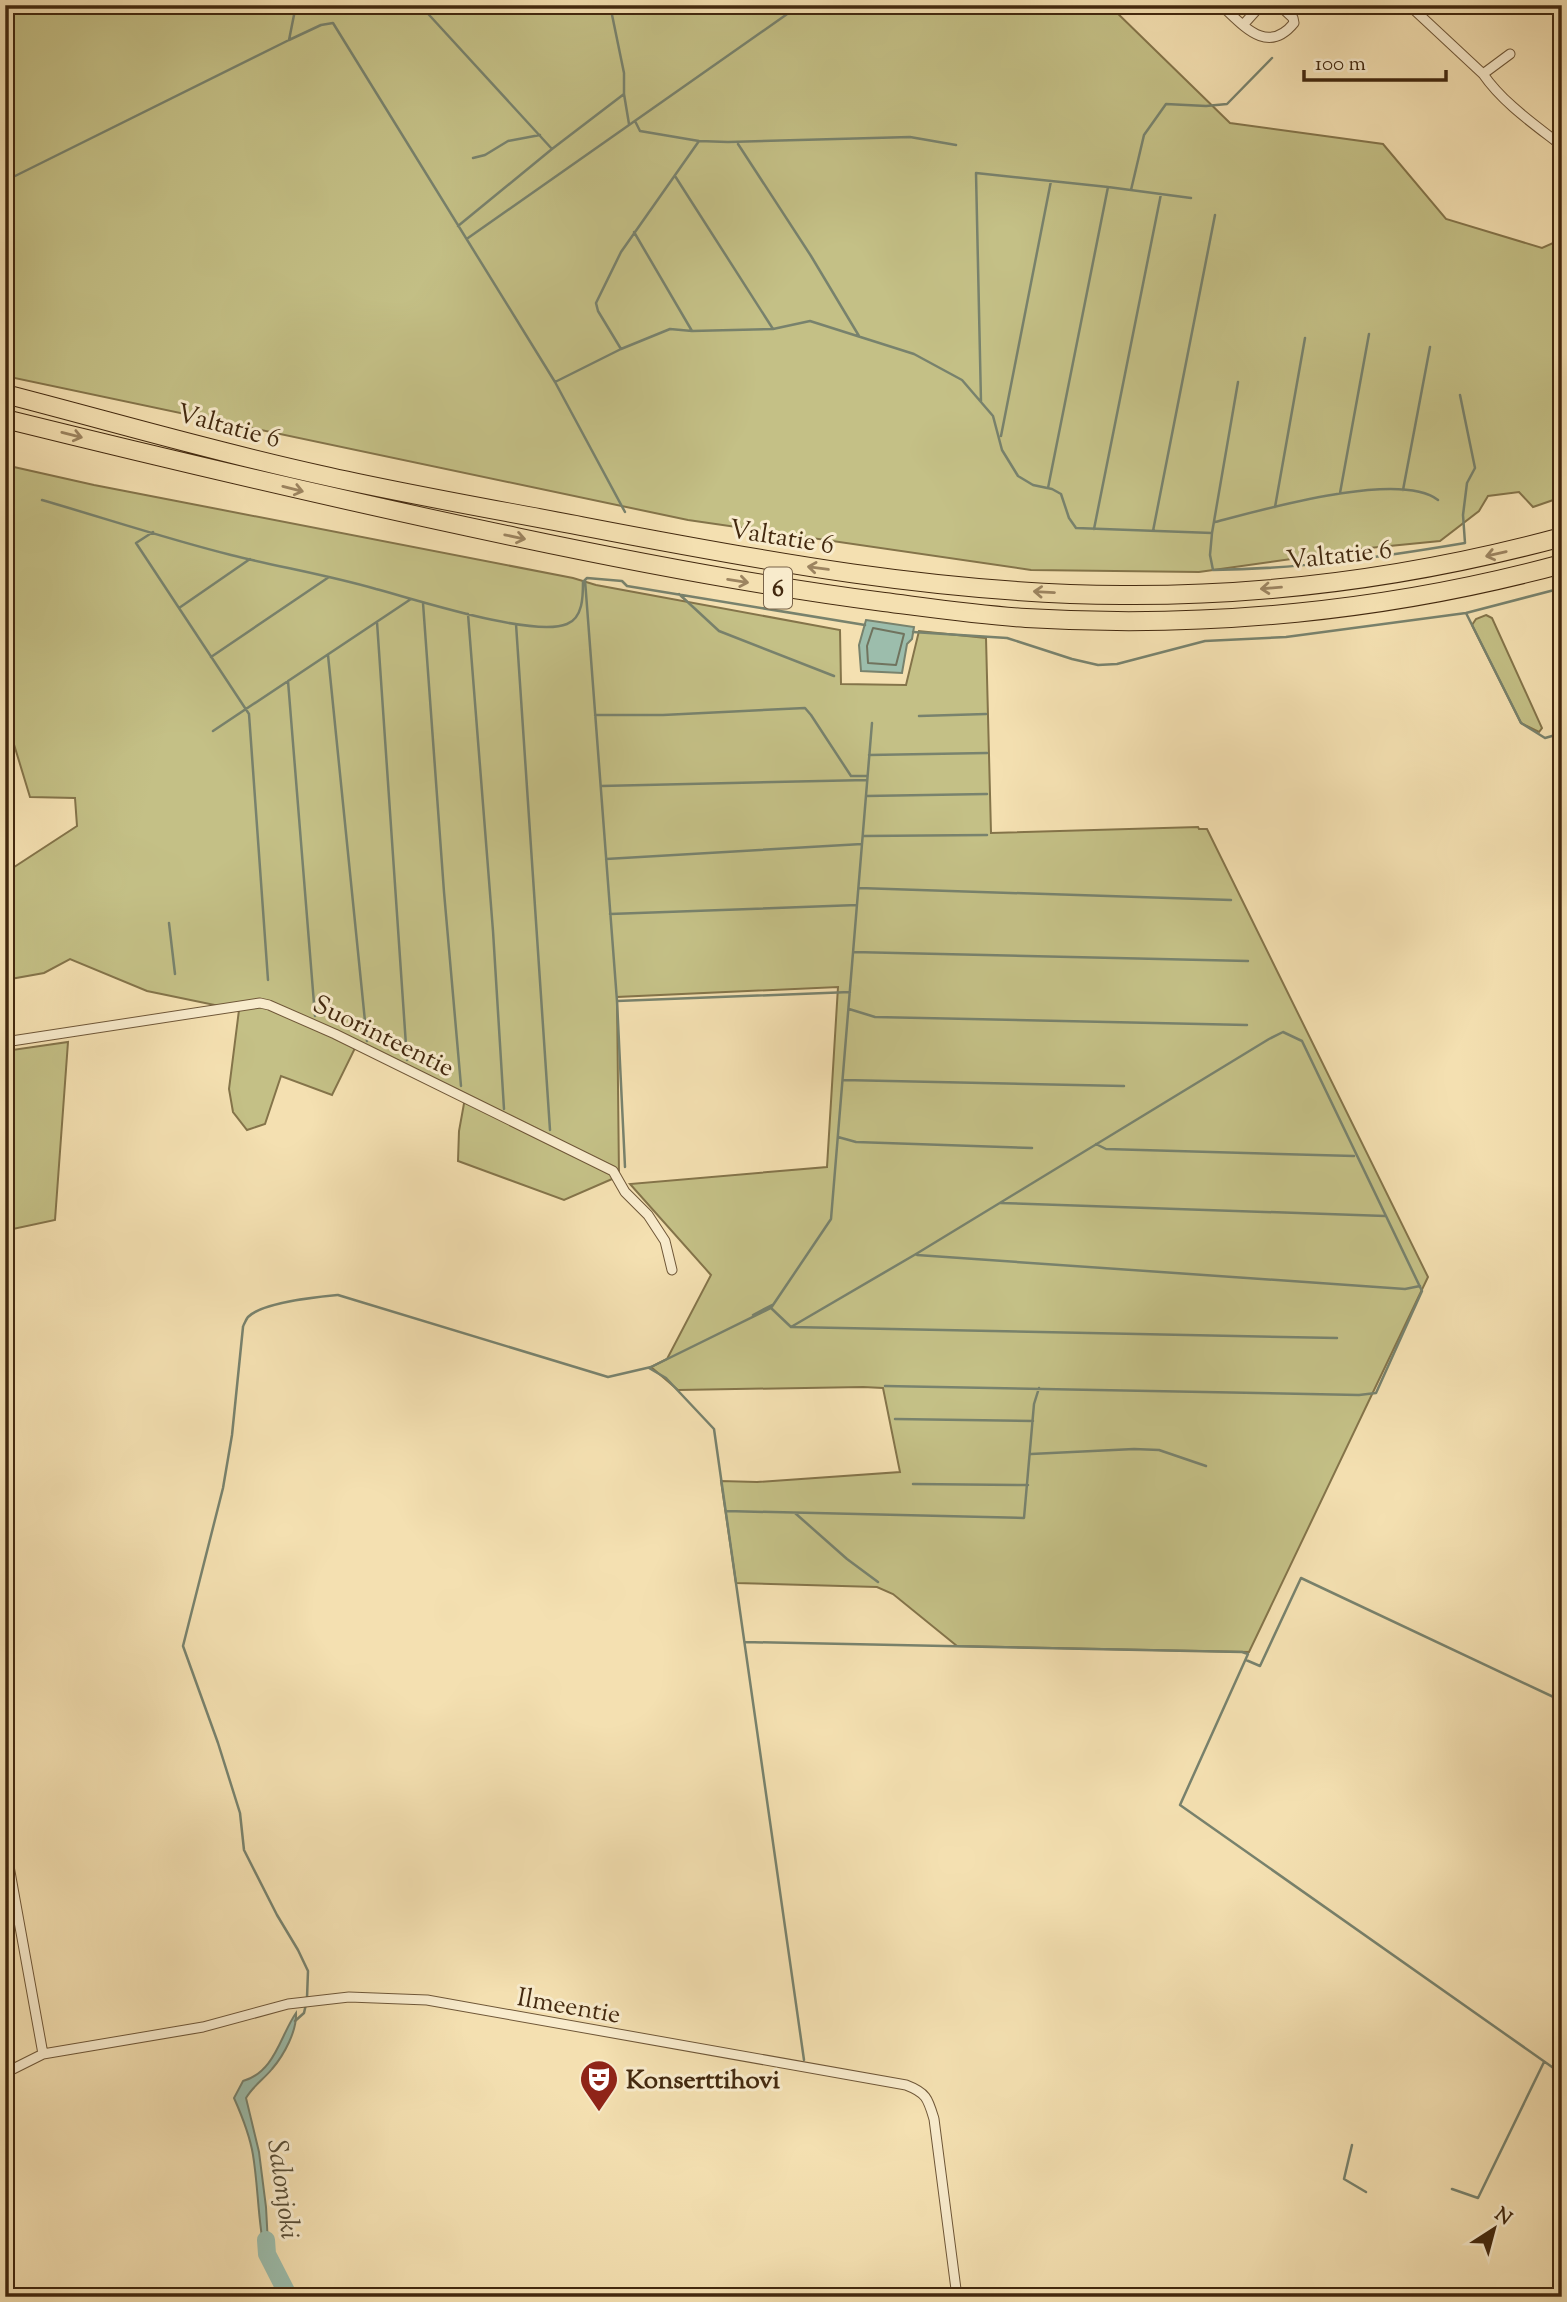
<svg xmlns="http://www.w3.org/2000/svg" width="1567" height="2302" font-family="'Sorts Mill Goudy',serif">
	<style>
		.green { fill: #c4c086; stroke: #84744a; stroke-width: 2 }
		.water { fill: #9cbdac; stroke: #78826d; stroke-width: 2 }
		.lines { fill: none; stroke-linecap: round; stroke-linejoin: round }
		.shore { stroke: #70735e; stroke-width: 2 }
		.stream { stroke: #78826d; stroke-width: 2.5 }
		.river { stroke: #9cbdac; stroke-width: 18 }
		.minor-casing { stroke: #6f5738; stroke-width: 11 }
		.motorway-casing { stroke: #43290f; stroke-width: 20 }
		.minor { stroke: #f8ebcc; stroke-width: 9 }
		.motorway { stroke: #f4e0b1; stroke-width: 18 }
		.oneway { stroke: #9c8460 }
		.labels { text-anchor: middle; stroke-width: 6; stroke-linejoin: round; paint-order: stroke }
		.shield { fill: #f8ebcc; stroke: #796348; stroke-width: 2 }
		.shield-label { font-size: 24px; font-weight: bold; fill: #43290f }
		.street-label { font-size: 26px; fill: #43290f; stroke: #f8ebcc }
		.poi-label { font-size: 26px; font-weight: bold; fill: #43290f; stroke: #f8ebcc; text-anchor: start }
		.water-label { font-size: 28px; font-style: italic; fill: #594e36; stroke: #f8ebcc }
	</style>
	<rect width="100%" height="100%" fill="#f4e0b1"/>
	<filter id="stains"><feTurbulence type="fractalNoise" baseFrequency=".00286" numOctaves="4"/><feColorMatrix values="0 0 0 0 .2 0 0 0 0 .09 0 0 0 0 .02 0 0 0 .5 -.17"/></filter>
	<radialGradient id="worn" r=".72"><stop offset=".6" stop-color="#630" stop-opacity="0"/><stop offset="1" stop-color="#630" stop-opacity=".3"/></radialGradient>
	<path class="green" d="M5,5H1109L1230,123L1383,144L1446,219L1542,248L1562,239V497L1533,507L1519,492L1488,496L1479,511L1440,541L1369,548L1199,572L1031,570L688,520L5,376Z
		M5,465L94,485L573,578L596,585L840,630L841,684L906,685L919,631L986,638L991,833L1198,827L1199,829H1207L1428,1277L1249,1652L957,1646L893,1594L877,1587L736,1583L721,1481L757,1482L900,1472L883,1388L863,1387L678,1390L651,1367L667,1359L711,1275L630,1184L827,1167L838,987L617,997L619,1176L564,1200L458,1161L459,1131L465,1098L356,1046L332,1095L281,1076L265,1124L247,1130L233,1112L229,1089L239,1010L147,991L70,959L44,973L5,980V873L77,826L75,798L30,797L5,715Z
		M1486,615L1492,618L1542,728L1539,732L1521,723L1472,625L1476,619Z
		M68,1042L55,1220L13,1229L5,1226V1051Z"/>
	<path class="water" d="M866,620L914,627L912,639L907,644L902,673L861,671L859,645Z
		M296,2013C297,2031 284,2055 272,2069C264,2079 253,2086 246,2098L259,2152L266,2207L268,2244L272,2264L287,2297H281C256,2252 261,2204 253,2155C250,2136 242,2116 234,2098L243,2081C275,2072 280,2036 296,2013Z"/>
	<g class="lines">
		<path class="shore" d="M873,628L904,634L896,665L868,663L867,646Z"/>
		<path class="stream" d="M420,5L552,149
			M610,5L624,73V94L629,124
			M289,40L296,5
			M635,121L640,131L699,141L728,142L910,137L956,145
			M738,144L811,256L859,336
			M473,158L485,155L508,141L540,135
			M675,176L773,329
			M5,181L289,40L321,25L333,23L555,382L625,512
			M1131,190L1144,135L1166,104L1206,106L1227,104L1272,58
			M458,226L552,149L624,94
			M634,232L692,331
			M468,238L800,5
			M621,349L598,311L596,303L621,252L699,141
			M555,382L621,349L670,329L692,331L773,329L810,321L914,354L962,380L993,416L1002,450L1018,476L1033,485L1052,489L1061,494L1069,518L1076,528L1212,533
			M1238,382L1212,533L1210,555L1213,570C1298,569 1382,557 1465,543L1463,515L1467,483L1475,468L1460,395
			M981,402L976,173L1108,187L1191,198
			M1001,436L1051,181
			M1048,488L1108,187
			M1403,490L1430,347
			M1340,493L1369,334
			M42,500C104,518 167,539 231,555C279,567 328,575 376,589C414,599 533,638 567,624C583,618 583,596 583,582L585,580
			M1275,507L1305,338
			M1215,522C1262,510 1399,470 1438,500
			M1094,529L1161,194
			M1153,531L1215,215
			M153,532L136,543L249,714L268,980
			M585,580L617,1001L625,1167
			M585,580L587,578L622,581L627,586L865,625
			M679,594L719,631L834,676
			M423,603L444,892L461,1086
			M179,608L250,559
			M1466,613L1521,723L1545,738L1559,734
			M468,614L493,931L504,1109
			M377,622L407,1060
			M516,624L550,1130
			M913,632L1007,638L1072,659L1098,665L1117,664L1205,641L1286,637L1466,613L1562,588
			M328,655L367,1041
			M211,657L329,577
			M288,681L315,1016
			M595,715H663L805,708L811,715L851,776H867
			M919,716L986,714
			M213,731L411,599
			M869,755L987,753
			M601,786L867,780
			M866,796L987,794
			M863,836L987,835
			M606,859L862,844
			M859,888L1231,900
			M610,914L857,905
			M169,923L175,974
			M853,952L1248,961
			M617,1001L850,992
			M849,1009L875,1017L1247,1025
			M843,1080L1124,1086
			M838,1137L856,1142L1032,1148
			M1096,1144L1106,1149L1354,1156
			M1000,1203L1385,1216
			M917,1255L1405,1289L1420,1286
			M771,1308L791,1327L1337,1338
			M753,1315L772,1305
			M791,1327L916,1254L1269,1039L1283,1032L1302,1041L1422,1291L1376,1393L1359,1395L885,1386
			M649,1368L666,1378L714,1429L804,2060
			M895,1419L1033,1421
			M1031,1454L1134,1449L1159,1450L1206,1466
			M913,1484L1028,1485
			M726,1511L1024,1518L1034,1404L1039,1388
			M795,1513L847,1559L878,1582
			M745,1642L1242,1652L1248,1654L1180,1805L1562,2074
			M1246,1660L1260,1666L1301,1578L1562,1701
			M307,1998L308,1971L298,1950L277,1915L244,1850L240,1813L218,1743L183,1646L223,1488L232,1435L243,1327C243,1326 247,1318 248,1317C263,1302 317,1297 338,1295L608,1377L651,1367L771,1308L831,1219L872,723
			M295,2021L304,2013L306,2004
			M1352,2145L1344,2179L1366,2192
			M1452,2189L1478,2198L1544,2062"/>
		<path class="river" d="M266,2240L267,2254L289,2297"/>
		<defs>
			<path id="minor" d="M1221,5C1243,25 1267,56 1294,23L1293,18L1279,5
				M1409,5L1483,74C1503,103 1534,124 1562,146
				M1243,25L1261,5
				M1483,74L1510,54
				M5,1042L260,1003L269,1005L335,1034L613,1171L625,1192L648,1215L665,1241L672,1270
				M5,1844L43,2054
				M5,2073L43,2054L203,2027L288,2004L349,1997L427,2000L906,2085C927,2093 928,2099 934,2119L957,2297"/>
			<path id="motorway" d="M5,394C110,421 215,452 321,475C409,495 498,510 586,527C763,561 941,594 1122,595C1270,596 1418,576 1562,537
				M5,419C175,461 345,501 516,537C639,563 760,586 884,602C931,608 979,615 1026,618C1206,629 1389,611 1562,564"/>
		</defs>
		<use href="#minor" class="minor-casing"/>
		<use href="#motorway" class="motorway-casing"/>
		<use href="#minor" class="minor"/>
		<use href="#motorway" class="motorway"/>
	</g>
	<defs><path id="oneway-shaft" d="M-6 0H5M1.5-3L5.5 0L1.5 3" fill="none" stroke-width="1.6" stroke-linecap="round" stroke-linejoin="round" transform="scale(1.75)"/></defs>
	<g class="oneway">
		<use href="#oneway-shaft" transform="translate(72 435) rotate(14)"/>
		<use href="#oneway-shaft" transform="translate(293 489) rotate(14)"/>
		<use href="#oneway-shaft" transform="translate(515 537) rotate(12)"/>
		<use href="#oneway-shaft" transform="translate(1496 554) rotate(167)"/>
		<use href="#oneway-shaft" transform="translate(818 568) rotate(-172)"/>
		<use href="#oneway-shaft" transform="translate(738 581) rotate(9)"/>
		<use href="#oneway-shaft" transform="translate(1271 588) rotate(175)"/>
		<use href="#oneway-shaft" transform="translate(1044 592) rotate(-177)"/>
	</g>
	<defs>
		<symbol id="theatre-pin" viewBox="-11 -11 22 30"><path d="M0 17L-7.5 6A9.5 9.5 0 1 1 7.5 6Z" fill="#8f2418" stroke="#f8ebcc"/><path d="M-5-5.5Q0-4 5-5.5V0Q5 5 0 6Q-5 5-5 0ZM-3.3-2.5H-1v1.5H-3.3ZM1-2.5H3.3v1.5H1ZM-2.8 1Q0 5.5 2.8 1Z" fill="#fff"/></symbol>
	</defs>
	<g fill-rule="evenodd">
		<use href="#theatre-pin" x="577" y="2057" width="44" height="60"/>
	</g>
	<g class="labels">
		<rect class="shield" x="764" y="567.5" width="28" height="41" rx="5"/>
		<g class="shield-label">
			<text x="778" y="596">6</text>
		</g>
		<g class="street-label">
			<text transform="translate(229 425) rotate(15)" y="9">Valtatie 6</text>
			<text transform="translate(782 536) rotate(9)" y="9">Valtatie 6</text>
			<text transform="translate(1339 554) rotate(-6)" y="9">Valtatie 6</text>
			<text transform="translate(384 1035) rotate(26)" y="9">Suorinteentie</text>
			<text transform="translate(569 2005) rotate(10)" y="9">Ilmeentie</text>
		</g>
		<g class="poi-label">
			<text x="626" y="2088">Konserttihovi</text>
		</g>
		<g class="water-label">
			<text transform="translate(285 2189) rotate(82)" y="10">Salonjoki</text>
		</g>
	</g>
	<rect width="1567" height="2302" fill="none" stroke="#f4e0b1" stroke-width="28"/>
	<rect x="7" y="7" width="1553" height="2288" fill="none" stroke="#43290f" stroke-width="3.5"/>
	<rect x="14" y="14" width="1539" height="2274" fill="none" stroke="#43290f" stroke-width="2"/>
	<g transform="translate(1494 2229) rotate(36)" stroke="#f8ebcc" stroke-width="5" paint-order="stroke">
	<path d="M0-5L12 26L0 18L-12 26Z" fill="#43290f"/>
	<text y="-10" font-size="19" font-weight="bold" text-anchor="middle" fill="#43290f">N</text>
	</g>
	<path d="M1304 70v10h142v-10" fill="none" stroke="#43290f" stroke-width="3.5"/>
	<text x="1315" y="70" font-size="21" fill="#43290f" stroke="#f8ebcc" stroke-width="5" paint-order="stroke">100 m</text>
	<rect width="100%" height="100%" filter="url(#stains)"/>
	<rect width="100%" height="100%" fill="url(#worn)"/>
</svg>
